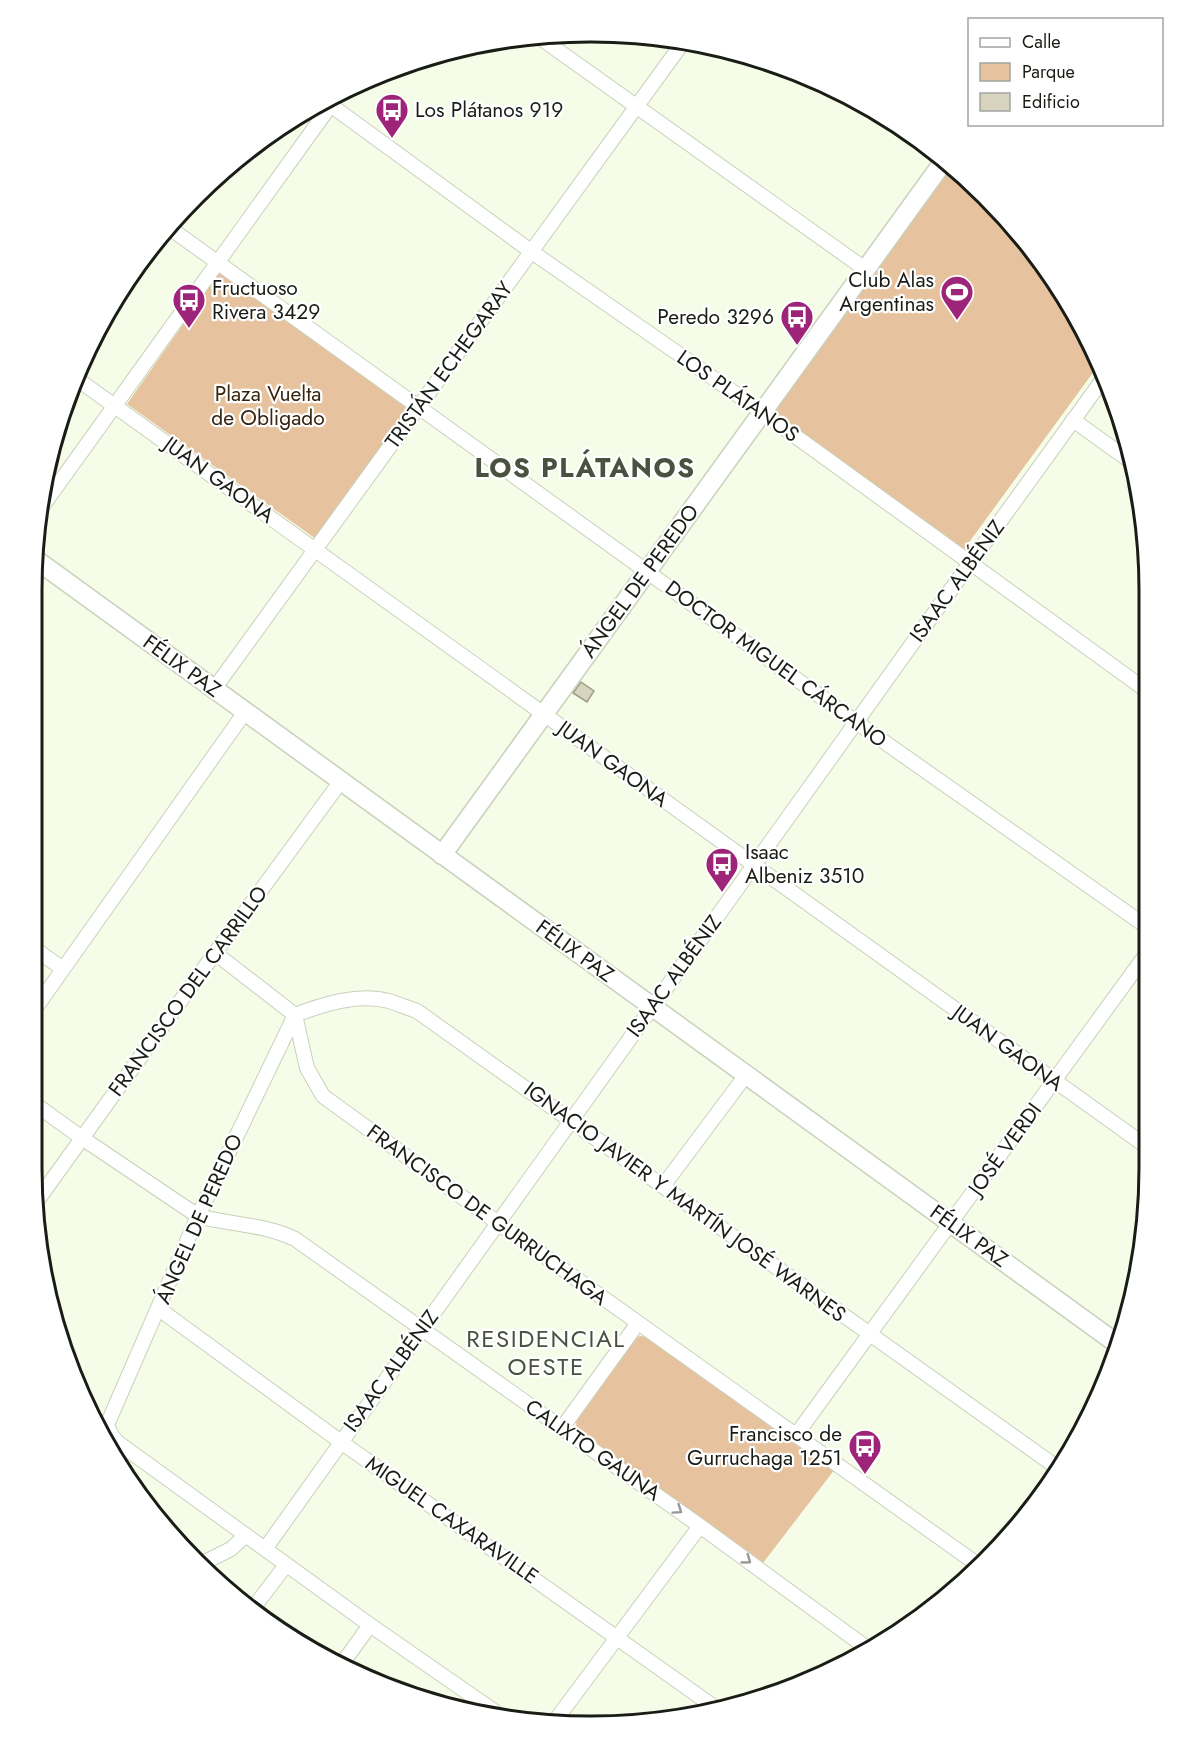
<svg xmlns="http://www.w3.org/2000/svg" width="1181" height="1758" font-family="Jost,sans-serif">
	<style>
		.green { fill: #e6c39e }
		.building { fill: #d8d3be; stroke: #a09b87; stroke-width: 1.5 }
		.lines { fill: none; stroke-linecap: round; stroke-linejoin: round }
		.minor-casing { stroke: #c9d1bc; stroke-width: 16 }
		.secondary-casing { stroke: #c9d1bc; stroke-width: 21 }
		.minor { stroke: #fff; stroke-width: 14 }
		.secondary { stroke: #fff; stroke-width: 18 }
		.oneway { stroke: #989996 }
		.labels { text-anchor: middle; stroke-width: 4.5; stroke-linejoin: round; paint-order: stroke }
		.poi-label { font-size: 21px; fill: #1a1d16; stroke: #fff; text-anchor: start }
		.street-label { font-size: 21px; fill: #1a1d16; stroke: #fff }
		.park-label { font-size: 21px; fill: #38250e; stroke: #fff }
		.quarter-label { font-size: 24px; letter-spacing: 1.5px; fill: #4a513f; stroke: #fff }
		.district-label { font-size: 27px; font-weight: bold; letter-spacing: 1.5px; fill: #4a513f; stroke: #fff }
		.rim { fill: none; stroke: #1a1d16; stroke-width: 3 }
	</style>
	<rect width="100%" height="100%" fill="#f5fde8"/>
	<path class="green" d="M949,165L986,195L1055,280L1100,363L962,552L770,413Z
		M220,272L410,408L316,539L127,404Z
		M641,1336L652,1338L835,1469L763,1563L579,1432L576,1424L578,1415L636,1337Z"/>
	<path class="building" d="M581,682L594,691L587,702L573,693Z"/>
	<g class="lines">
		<defs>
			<path id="minor" d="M539,37L865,269
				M325,101L532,252L762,412L1150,693
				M171,229L856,722L1150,929
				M77,379L1150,1149
				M1073,420L1133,463
				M39,511L338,95
				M214,689L684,41
				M32,947L63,969
				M215,953L295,1015L307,1068L323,1096L498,1223L981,1567
				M32,1013L245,712
				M295,1015L198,1216L107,1425L111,1434L117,1442L370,1625L494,1711
				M295,1015C324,1004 358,993 389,1001C398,1004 408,1008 417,1011L1055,1466
				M32,1102L82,1138L198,1216C231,1225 264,1224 295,1239L700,1526L871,1651
				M663,1186L746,1075
				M37,1201L215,953L341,781
				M159,1309L341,1442L717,1709
				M562,1428L638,1323
				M796,1435L1150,949
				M265,1549L970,563L1106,375
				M205,1562L231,1549L246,1535
				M251,1611L286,1565
				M342,1664L370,1625
				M552,1725L700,1526"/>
			<path id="secondary" d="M35,559L1116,1343
				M442,855L944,161"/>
		</defs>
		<use href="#minor" class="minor-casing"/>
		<use href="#secondary" class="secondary-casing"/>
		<use href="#minor" class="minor"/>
		<use href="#secondary" class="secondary"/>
	</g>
	<defs><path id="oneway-chevron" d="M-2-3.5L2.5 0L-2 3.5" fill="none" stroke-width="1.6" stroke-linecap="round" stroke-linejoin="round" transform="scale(1.5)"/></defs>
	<g class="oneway">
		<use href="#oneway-chevron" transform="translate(678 1510) rotate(35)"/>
		<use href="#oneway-chevron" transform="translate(747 1560) rotate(36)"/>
	</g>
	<defs>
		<symbol id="bus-pin" viewBox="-11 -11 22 30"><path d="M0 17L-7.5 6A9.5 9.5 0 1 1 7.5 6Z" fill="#9e247a" stroke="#fff"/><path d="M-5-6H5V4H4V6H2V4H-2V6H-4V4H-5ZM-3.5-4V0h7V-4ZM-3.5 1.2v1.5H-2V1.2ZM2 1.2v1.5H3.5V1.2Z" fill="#fff"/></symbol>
		<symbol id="stadium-pin" viewBox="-11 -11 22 30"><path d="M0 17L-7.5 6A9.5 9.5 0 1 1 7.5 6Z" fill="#9e247a" stroke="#fff"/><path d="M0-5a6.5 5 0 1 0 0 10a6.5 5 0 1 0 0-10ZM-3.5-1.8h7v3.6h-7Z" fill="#fff"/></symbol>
	</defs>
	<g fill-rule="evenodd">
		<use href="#bus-pin" x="373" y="91" width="38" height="52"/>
		<use href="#stadium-pin" x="938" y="273" width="38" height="52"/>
		<use href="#bus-pin" x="170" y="281" width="38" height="52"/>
		<use href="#bus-pin" x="778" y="298" width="38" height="52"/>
		<use href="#bus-pin" x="703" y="845" width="38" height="52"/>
		<use href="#bus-pin" x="846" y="1427" width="38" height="52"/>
	</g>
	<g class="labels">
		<g class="poi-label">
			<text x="415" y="117">Los Plátanos 919</text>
			<text x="934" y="287" text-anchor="end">Club Alas<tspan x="934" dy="24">Argentinas</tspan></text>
			<text x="212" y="295">Fructuoso<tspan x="212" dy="24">Rivera 3429</tspan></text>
			<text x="774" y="324" text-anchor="end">Peredo 3296</text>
			<text x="745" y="859">Isaac<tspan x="745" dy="24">Albeniz 3510</tspan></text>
			<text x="842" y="1441" text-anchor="end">Francisco de<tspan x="842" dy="24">Gurruchaga 1251</tspan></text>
		</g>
		<g class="street-label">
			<text transform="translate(449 365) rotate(-54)" y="7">TRISTÁN ECHEGARAY</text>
			<text transform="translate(738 396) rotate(35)" y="7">LOS PLÁTANOS</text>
			<text transform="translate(219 480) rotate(36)" y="7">JUAN GAONA</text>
			<text transform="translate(640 581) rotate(-54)" y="7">ÁNGEL DE PEREDO</text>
			<text transform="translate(957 581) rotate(-54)" y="7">ISAAC ALBÉNIZ</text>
			<text transform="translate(776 664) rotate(36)" y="7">DOCTOR MIGUEL CÁRCANO</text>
			<text transform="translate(182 666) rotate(36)" y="7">FÉLIX PAZ</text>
			<text transform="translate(613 764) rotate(36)" y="7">JUAN GAONA</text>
			<text transform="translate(575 951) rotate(36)" y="7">FÉLIX PAZ</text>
			<text transform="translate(674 976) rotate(-54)" y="7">ISAAC ALBÉNIZ</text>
			<text transform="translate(188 991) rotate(-54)" y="7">FRANCISCO DEL CARRILLO</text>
			<text transform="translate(1008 1048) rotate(36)" y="7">JUAN GAONA</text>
			<text transform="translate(1005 1149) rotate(-54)" y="7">JOSÉ VERDI</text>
			<text transform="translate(685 1202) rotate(36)" y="7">IGNACIO JAVIER Y MARTÍN JOSÉ WARNES</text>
			<text transform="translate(487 1215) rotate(36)" y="7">FRANCISCO DE GURRUCHAGA</text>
			<text transform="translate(199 1219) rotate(-66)" y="7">ÁNGEL DE PEREDO</text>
			<text transform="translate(969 1236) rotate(36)" y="7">FÉLIX PAZ</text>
			<text transform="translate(391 1371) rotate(-54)" y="7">ISAAC ALBÉNIZ</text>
			<text transform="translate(593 1450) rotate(35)" y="7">CALIXTO GAUNA</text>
			<text transform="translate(452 1520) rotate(35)" y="7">MIGUEL CAXARAVILLE</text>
		</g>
		<g class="park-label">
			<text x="268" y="401">Plaza Vuelta<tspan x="268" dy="24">de Obligado</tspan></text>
		</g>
		<g class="quarter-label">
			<text x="546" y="1347">RESIDENCIAL<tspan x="546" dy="28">OESTE</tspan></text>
		</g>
		<g class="district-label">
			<text x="585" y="477">LOS PLÁTANOS</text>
		</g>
	</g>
	<path d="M0 0H1181V1758H0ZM590 42H591A548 548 0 0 1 1139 590V1168A548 548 0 0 1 591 1716H590A548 548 0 0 1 42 1168V590A548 548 0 0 1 590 42Z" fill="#fff" fill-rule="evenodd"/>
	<path class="rim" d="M590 42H591A548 548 0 0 1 1139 590V1168A548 548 0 0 1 591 1716H590A548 548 0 0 1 42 1168V590A548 548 0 0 1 590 42Z"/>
	<rect x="968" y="18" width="195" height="108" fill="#ffffff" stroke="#a3a5a2" stroke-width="1.5"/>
	<rect x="980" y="38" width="30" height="9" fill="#ffffff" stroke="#a3a5a2" stroke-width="1.5"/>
	<text x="1022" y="48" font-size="18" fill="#1a1d16">Calle</text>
	<rect x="980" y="63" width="30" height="18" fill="#e6c39e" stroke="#a3a5a2" stroke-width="1.5"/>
	<text x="1022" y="78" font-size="18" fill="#1a1d16">Parque</text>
	<rect x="980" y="93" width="30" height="18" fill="#d8d3be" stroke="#a3a5a2" stroke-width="1.5"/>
	<text x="1022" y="108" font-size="18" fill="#1a1d16">Edificio</text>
</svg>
